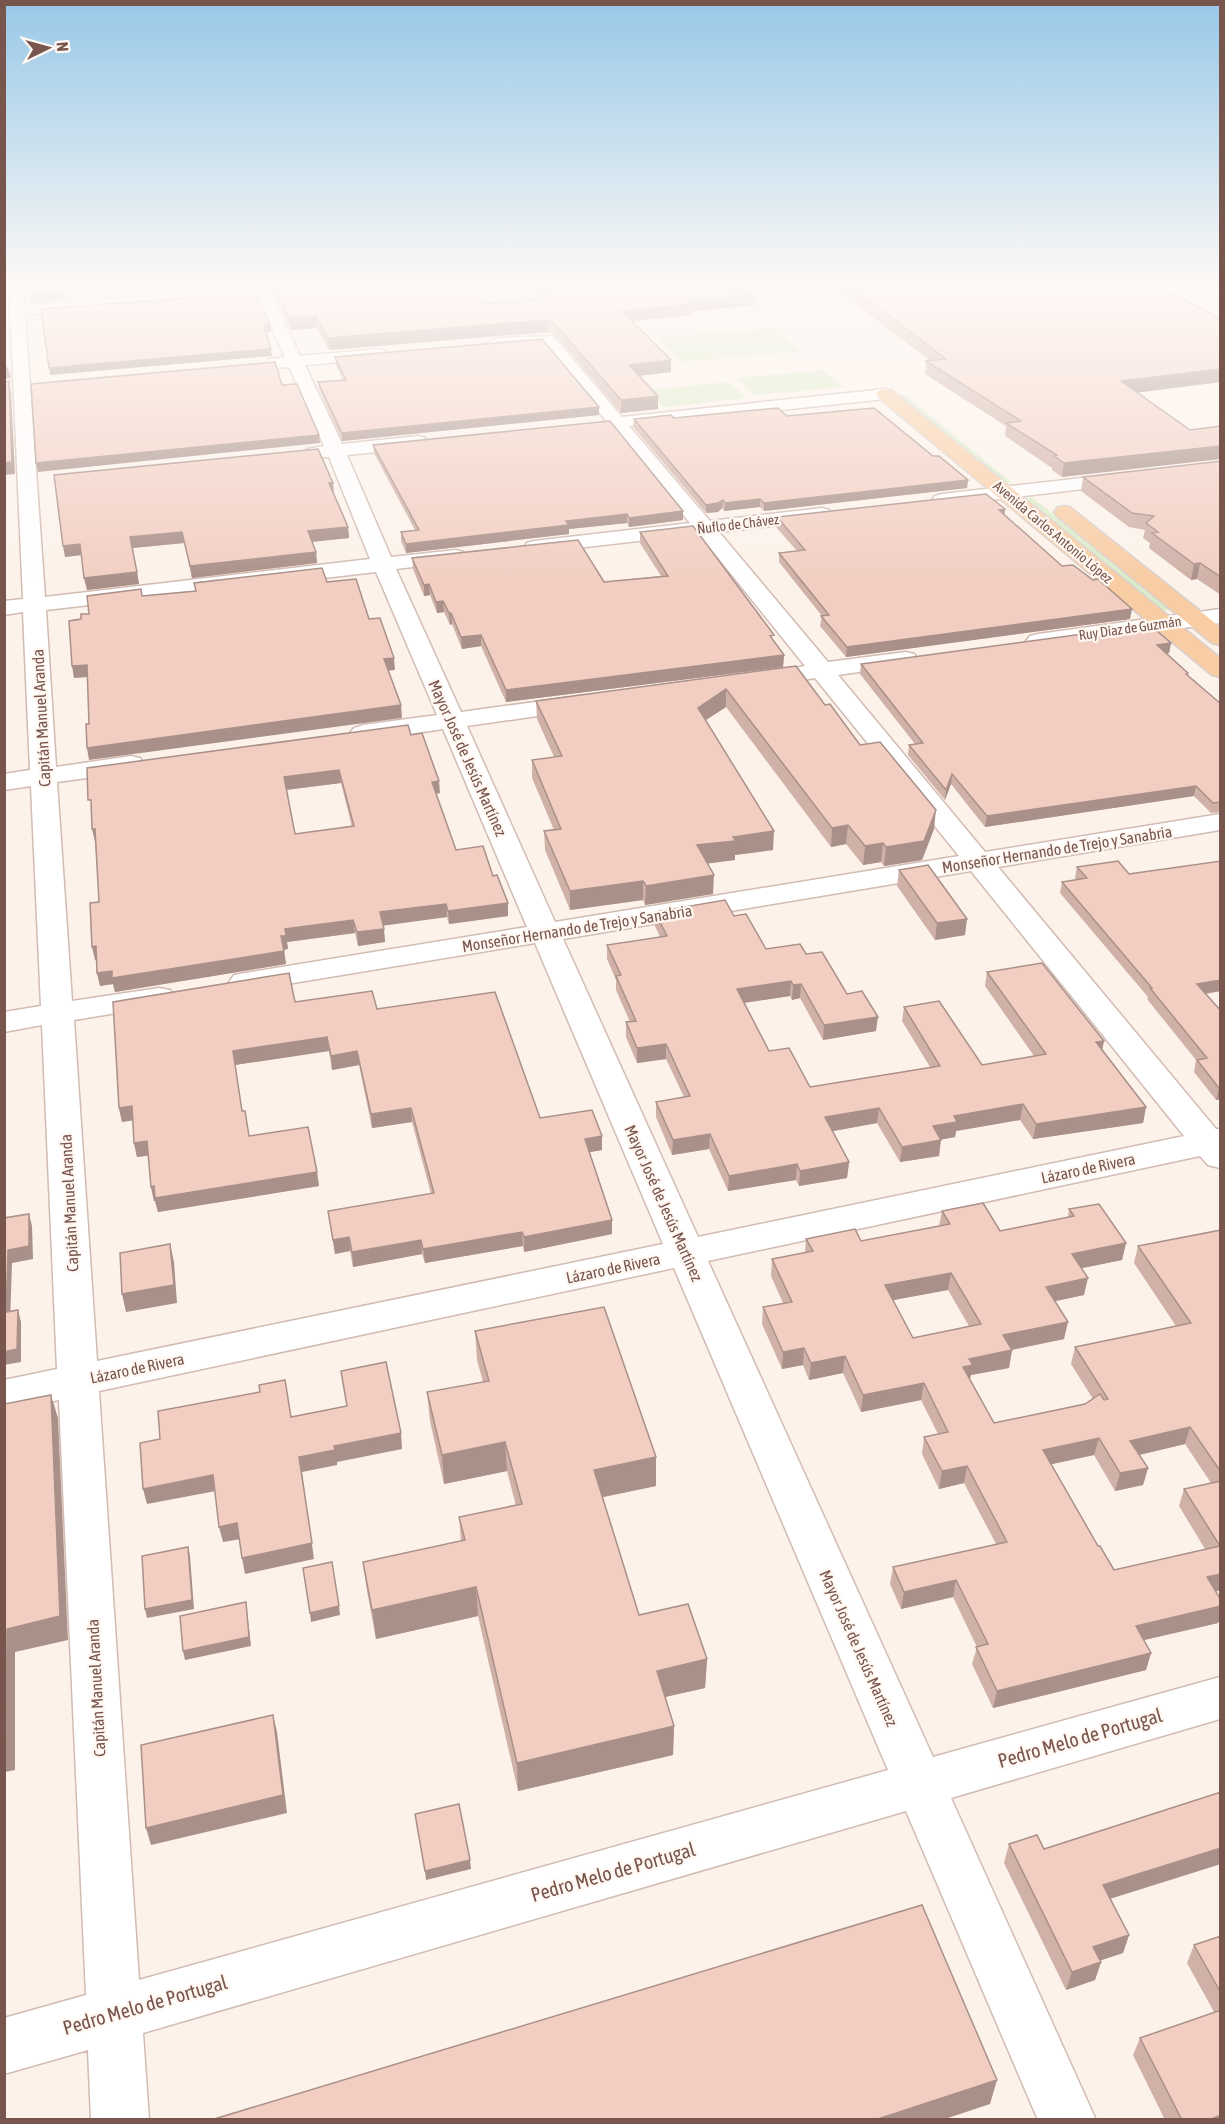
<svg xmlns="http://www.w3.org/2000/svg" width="1225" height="2124" font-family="'Asap Condensed',sans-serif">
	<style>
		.green { fill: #dbebc8 }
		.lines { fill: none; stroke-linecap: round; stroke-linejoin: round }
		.minor-casing { stroke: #d2bbb2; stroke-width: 3 }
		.major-casing { stroke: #d9d0cd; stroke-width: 3 }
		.minor { fill: #fff; fill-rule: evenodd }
		.major { fill: #f9cda4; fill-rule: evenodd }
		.wall { fill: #d0b1a7; fill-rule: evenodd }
		.shaded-wall { fill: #a99088 }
		.building { fill: #f2cec2; stroke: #a99088; stroke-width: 1.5; fill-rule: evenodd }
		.labels { text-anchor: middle; stroke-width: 4.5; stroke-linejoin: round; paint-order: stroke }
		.far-street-label { font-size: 14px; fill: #78564d; stroke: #fff7f1 }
		.street-label { font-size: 16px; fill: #78564d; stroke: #fff7f1 }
		.near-street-label { font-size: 20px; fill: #78564d; stroke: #fff7f1 }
	</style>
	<rect width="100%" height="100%" fill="#fcf2ea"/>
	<path class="green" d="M482,287H614L623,295L482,307L466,288Z
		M772,328L801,351L682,362L657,338Z
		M823,370L843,387L755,395L737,378Z
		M728,382L747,398L663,407L647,390Z
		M899,394L905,395L1012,483L1004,482L897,396Z
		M1026,498H1033L1170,610H1160L1024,499Z"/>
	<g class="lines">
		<defs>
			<path id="minor" d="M9,287H23L25,305L268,287L300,356L379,349L385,351L387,354L379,359L305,365L342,444L418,436L425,438L427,442L425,446L418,448L347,455L391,557L456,550L463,552L467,556L463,560L456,562L396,569L461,712L579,696L588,698L591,703L588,708L579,710L467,726L555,922L959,856L815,678L803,680L795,678L791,673L795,668L805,666L699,534L534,553L527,551L524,547L527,543L534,541L690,523L543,344L490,346L488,343L496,338L553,336L622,417L885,389L891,390L894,394L891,398L885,399L629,426L710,521L822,508L829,510L832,514L829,518L822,520L719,532L828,662L906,652L914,654L918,659L914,664L838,675L985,852L1220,814V830L998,867L1216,1129H1220V1168L1208,1165L1200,1156L708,1261L933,1757L1220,1677V1719L951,1798L1096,2120H1038L906,1811L143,2033L149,2120H91L88,2050L4,2074V2018L86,1995L59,1400L4,1411V1380L57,1369L42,1025L4,1032V1012L41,1006L31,786L4,790V774L30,770L23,612L4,615V601L23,599ZM258,297L285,357L269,359L267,363L275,368L289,367L324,446L307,449L305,453L307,457H329L370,559L45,597L25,314ZM376,572L437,715L363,725L354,728L350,733L354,738L363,741L443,729L527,927L245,973L234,975L229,982L234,989L245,991L535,943L663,1244L97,1361L74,1020L159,1006L170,1004L175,997L170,990L159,988L72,1001L57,782L131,772L140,770L144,764L140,758L131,756L56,767L46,610ZM971,871L1184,1136L698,1237L563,939ZM674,1268L888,1770L139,1980L99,1391Z
				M1126,473L1133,475L1136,479L1133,483L942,506L935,504L932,500L935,496L942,494Z
				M1220,609V623L1038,648L1030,646L1026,641L1030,636L1038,634Z"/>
			<path id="major" d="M885,389L891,390L1220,658V677L1212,675L879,398L876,394L879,390Z
				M1064,506L1071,508L1220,627V645L1212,643L1057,516L1054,512L1057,508Z"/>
		</defs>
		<use href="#minor" class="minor-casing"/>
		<use href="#major" class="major-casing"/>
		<use href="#minor" class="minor"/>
		<use href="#major" class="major"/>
	</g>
	<path class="wall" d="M270,287H472L485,304L543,299L534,287H747L756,305L692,311V315L633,321L671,372L639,376L658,396V409L621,413L555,335L548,332L329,350L317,328L291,330Z
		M834,287H1020L1033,293L1221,319V382L1137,392L1062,477L1052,470V468L1005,436L1006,426L925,374L926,361H930Z
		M335,357L599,407V415L342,441L319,389L318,382L343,380L336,365Z
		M787,416L933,456L968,480L967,488L764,511L760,507L724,511L722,508L718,512L706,513L633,427L634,419Z
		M373,445L683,511V520L629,527L627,523L569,529V534L406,553L401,541V532L415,530L374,453Z
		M1221,461V595L1197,579L1191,580L1149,548L1150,543L1143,538L1145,530L1129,527L1081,491L1083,477Z
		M334,494L348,527L349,538L312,542L316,552L317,563L192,578L184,543L133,548L139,584L87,590L81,555L65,557Z
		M1005,509V515L1062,566L1130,619L846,657L820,626L822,616L779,562V553L797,551L776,527L777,517Z
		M640,532L773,641L784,655L783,667L506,702L481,646L462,649L452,624L450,625L444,612L437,613L430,595L424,596L413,569L412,558L604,582L661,576L640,543Z
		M1171,643L1169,653L1166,654L1188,673V675L1221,704V812L1211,813L1194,796L985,827L951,784L945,800L908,755L909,745L915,744L860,674L861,664Z
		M796,666L825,705L934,829L922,860L884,866L881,862L863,865L846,844L831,847L726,707L705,720L773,850L735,855V860L707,863L713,894L645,905L643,900L570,910L545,850L544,831L554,830L532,778V760L554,757L537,719L536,701Z
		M411,735L440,793L436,794L456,850L493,876L508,903V916L449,924L447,917L383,925L385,942L358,946L355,933L287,942L288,949H284L286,964L115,992L113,984L100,986L97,973L96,960H95L99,902L95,842ZM341,783L352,827L295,834L286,790Z
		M1221,861V991L1206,994L1221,1011V1099L1216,1100L1194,1072L1196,1060L1147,999L1148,997L1060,893L1062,882L1077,880L1075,878L1077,867L1129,874Z
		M899,870L965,935L935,940L897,886Z
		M655,912L734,916L766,949L806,954L847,994L876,1031L823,1040L800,998L792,1000L790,996L744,1003L769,1051L810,1087L930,1067L902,1021L904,1007L982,1065L1034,1056L985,986L987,972L1104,1041L1102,1049L1146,1107L1143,1123L1033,1139L1020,1120L956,1131L955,1137L940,1140L939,1156L900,1162L877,1123L832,1131L849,1162L847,1178L799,1186L796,1180L728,1191L709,1149L672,1155L656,1117V1102L684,1097L666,1059L637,1063L626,1037V1022H630L616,990V980L607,959V945L660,937L655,926Z
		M295,1002L377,1009L540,1118L602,1150L589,1152L612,1234L524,1252L523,1246L425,1263L422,1254L353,1267L350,1251L335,1254L328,1211L431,1194L412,1122L372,1128L359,1065L332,1070L329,1051L235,1065L242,1111L249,1136L317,1172L319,1186L158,1212L155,1201H154L151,1187L148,1156L137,1157L134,1143L133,1120L122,1122L119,1108Z
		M1069,1209L1126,1243L1122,1260L1081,1268L1084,1295L1055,1301L1064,1339L1012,1350L1009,1368L971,1375L970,1379L994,1423L1085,1404L1093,1399L1071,1364L1075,1347L1176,1326L1134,1263L1138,1246L1221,1230V1590L1215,1591L1221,1600V1616L1218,1623L1144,1640L1151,1653L1146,1670L993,1708L972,1664L977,1647L953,1597L901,1609L890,1584L893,1567L996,1544L964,1483L939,1489L922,1454L924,1437L938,1434L921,1400L861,1412L843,1373L809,1380L803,1365L782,1369L762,1324L763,1307L783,1303L771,1276L772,1259L805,1253L806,1239L861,1241L939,1226L942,1211L1000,1231L1068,1217ZM948,1290L969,1326L913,1338L893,1300ZM1185,1444L1211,1483L1184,1489L1179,1506L1205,1549L1114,1570L1098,1546L1051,1464L1094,1455L1115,1491L1143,1485L1148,1468L1139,1455Z
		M475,1331L656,1486L602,1497L639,1615L707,1659L705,1688L665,1697L674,1726L673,1755L518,1791L478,1616L376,1639L367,1591L363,1562L461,1541L459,1517L516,1506L507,1471L444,1484L430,1421L427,1392L483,1382L477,1360Z
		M1009,1844L1044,1849L1111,1899L1129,1935L1123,1953L1100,1960L1101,1962L1095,1980L1066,1990L1004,1863Z
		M1221,1936V2120H1165L1133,2055L1140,2038L1214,2012L1187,1963L1194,1945Z"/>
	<path class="shaded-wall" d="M28,287H65L66,300L31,302Z
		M175,287H245L176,292Z
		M756,294V305L692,311V315L622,322V311L687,300Z
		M316,316L317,328L291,330L289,318Z
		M547,320L548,332L329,350L328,338Z
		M270,325L271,332H265L264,326Z
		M271,349L272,356L50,375L49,368Z
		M671,360V372L629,377V365Z
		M8,367L11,378L4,379V368Z
		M1221,369V382L1119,395L1121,381Z
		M9,381L11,393L15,474L4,475Z
		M658,396V409L621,413V400Z
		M599,407V415L342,441V433Z
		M319,435L320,443L38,472L36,463Z
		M1221,446V459L1062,477L1064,463Z
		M968,480L967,488L764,511V503Z
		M329,483H333L334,494Z
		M760,499V507L724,511L725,503Z
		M723,500L722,508L718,512L706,513V505Z
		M1005,509L1004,518L999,510Z
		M683,511V520L629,527V518Z
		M627,514V523L569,529V534L406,553V544L566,521Z
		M348,527L349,538L309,542L308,531Z
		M182,532L184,543L132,548L130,537Z
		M80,544L82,555L65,557L63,546Z
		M316,552L317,563L192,578L190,566Z
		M1200,563L1197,579L1191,580L1194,564Z
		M137,572L139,584L87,590L84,578Z
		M429,584L430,595L424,596V585Z
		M443,601L444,612L437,613L436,602Z
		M1132,609L1130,619L846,657L847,647Z
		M449,613H451L452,624L450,625Z
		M4,625L6,630L4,711Z
		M481,635V646L462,649L461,637Z
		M1171,643L1169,653L1155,655L1157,645Z
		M784,655L783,667L506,702V690Z
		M394,658L395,670L385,671L384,659Z
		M87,665L89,677L74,678L72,666Z
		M726,689V707L697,726L698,708Z
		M401,705L402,718L89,760L87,748Z
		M339,770L341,783L285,790L284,777Z
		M952,774L951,784L945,800L946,790Z
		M439,781L440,793L433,794L432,782Z
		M1196,786L1194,796L985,827L987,816Z
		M936,810L934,829L922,860L884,866L886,847Z
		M848,825L846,844L831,847L832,828Z
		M92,829H95L97,842H95Z
		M774,831L773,850L735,855V860L697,865V845L733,837Z
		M883,843L881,862L863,865L865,846Z
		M714,875L713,894L645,905L646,886Z
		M643,881V900L570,910V891Z
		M508,903V916L449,924L448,911Z
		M446,904L447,917L381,926L380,912Z
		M967,919L965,935L935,940L937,923Z
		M353,920L355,933L287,942L288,949L283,950L281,936L285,929Z
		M384,929L385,942L358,946L357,932Z
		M96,946L98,960H95L92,947Z
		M284,951L286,964L115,992L113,984L100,986L97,973Z
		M1221,980V991L1194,995L1197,984Z
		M791,981L790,996L736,1004L737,989Z
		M801,984L800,998L792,1000L793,985Z
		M878,1017L876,1031L823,1040L824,1025Z
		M327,1037L329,1051L235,1065L233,1051Z
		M1104,1041L1101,1055L1096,1042Z
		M666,1044V1059L637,1063V1048Z
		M357,1051L359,1065L332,1070L331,1056Z
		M1221,1087V1099L1216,1100L1219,1088Z
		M1023,1104L1020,1120L956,1131L955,1137L931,1141L933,1126L954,1116Z
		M132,1106L135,1120L122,1122L119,1108Z
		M1146,1107L1143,1123L1033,1139L1036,1124Z
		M411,1108L412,1122L372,1128L371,1114Z
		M879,1108L877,1123L823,1133L825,1117Z
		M710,1134L709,1149L672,1155L673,1140Z
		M602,1136V1150L585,1153V1139Z
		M941,1140L939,1156L900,1162L902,1147Z
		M147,1141L150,1155L137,1157L134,1143Z
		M849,1162L847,1178L799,1186L800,1171Z
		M797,1164L796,1180L728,1191L729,1176Z
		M317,1172L319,1186L158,1212L155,1201H154L151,1187Z
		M29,1214L32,1226L33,1259L12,1263L10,1324L6,1312L8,1250Z
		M612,1220V1234L524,1252V1237Z
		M522,1232L523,1246L425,1263L423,1249Z
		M349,1237L350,1251L335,1254L333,1240Z
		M421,1240L422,1254L353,1267L352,1252Z
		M1126,1243L1122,1260L1068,1271L1072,1254Z
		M170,1244L174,1262L177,1303L126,1312L122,1294Z
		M951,1273L948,1290L883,1302L885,1285Z
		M1088,1278L1084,1295L1042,1304L1046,1287Z
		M18,1310L21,1322V1362L4,1365V1352Z
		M1068,1322L1064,1339L1000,1352L1003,1335Z
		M804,1348L803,1365L782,1369L783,1352Z
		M1012,1350L1009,1368L971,1375L969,1382L963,1367L969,1359Z
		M845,1356L843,1373L809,1380L811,1363Z
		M924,1383L921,1400L861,1412L863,1395Z
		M51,1395L58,1418L68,1640L15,1652V1770L5,1772L4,1821V1747L7,1629Z
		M1190,1427L1185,1444L1126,1458L1130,1441Z
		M401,1433L402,1449L337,1462V1465L302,1472L314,1559L245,1574L242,1558L299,1457L334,1446Z
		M1099,1438L1094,1455L1039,1467L1043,1450Z
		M505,1442L507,1471L444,1484L442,1455Z
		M656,1457V1486L594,1499V1470Z
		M967,1466L964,1483L939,1489L942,1471Z
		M1148,1468L1143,1485L1115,1491L1120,1473Z
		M213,1475L216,1491L147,1504L143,1489Z
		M237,1523L241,1539L223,1542L219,1527Z
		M188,1547L190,1556L194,1609L147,1618L145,1609Z
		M1221,1574V1590L1201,1595L1207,1577Z
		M956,1580L953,1597L901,1609L904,1592Z
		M476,1587L478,1616L376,1639L372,1610Z
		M246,1602L251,1646L185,1660L183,1651Z
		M339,1606L340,1615L311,1622L310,1613Z
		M1221,1606V1616L1218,1623L1131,1643L1136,1626Z
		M1151,1653L1146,1670L993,1708L997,1691Z
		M707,1659L705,1688L656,1699L657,1671Z
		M273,1715L277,1732L287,1813L151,1845L146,1828Z
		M674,1726L673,1755L518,1791L517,1763Z
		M1221,1848V1864L1097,1903L1103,1885Z
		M470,1860L471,1869L426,1880L425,1871Z
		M1129,1935L1123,1953L1087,1965L1093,1947Z
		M1101,1962L1095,1980L1066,1990L1072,1972Z
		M997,2080L990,2104L942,2120H875Z
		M1221,2115V2120H1209Z"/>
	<path class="building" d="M274,287H472L485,304L551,298L542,287H747L756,294L687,300L692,304L622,311L671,360L629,365L658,396L621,400L554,323L547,320L328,338L316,316L289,318Z
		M851,287H1020L1033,293L1110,287H1160L1221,319V369L1121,381L1190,430L1221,426V446L1064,463L1054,456L1057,455L1006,423L1021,421L926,361L946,359Z
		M256,293L270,325L264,326L271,349L49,368L41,309Z
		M542,339L599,407L342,433L318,382L346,380L335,357Z
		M275,362L282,385L297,384L319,435L36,463L31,384Z
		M9,381L12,462L4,463V382Z
		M778,408L787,416L874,408L933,456H939L968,480L764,503L760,499L725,503L723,500L718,503L706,505L634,419L671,415L674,418Z
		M610,421L683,511L629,518L627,514L566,521L569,525L406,544L401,532L419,530L373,445Z
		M318,449L333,483H329L348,527L308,531L316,552L190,566L182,532L130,537L137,572L84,578L80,544L63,546L54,475Z
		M1221,461V577L1200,563L1194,564L1152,533L1158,532L1146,523L1154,516L1132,513L1083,477Z
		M986,494L1005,509L999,510L1062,566L1073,565L1093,580L1098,579L1132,609L847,647L821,616L829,615L779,553L805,550L777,517Z
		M693,526L774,635L770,636L784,655L506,690L481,635L461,637L451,613H449L443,601L436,602L429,584L424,585L412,558L578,540L604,582L668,576L640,532Z
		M322,568L327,582L356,579L369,619L380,618L394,658L384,659L401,705L87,748L86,724H89L87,665L72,666L69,621L81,619V614H89L87,596L141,589L142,596L196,591L194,583Z
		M1150,625L1171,643L1157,645L1188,673L1186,674L1221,704V802L1213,803L1196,786L987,816L952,774L946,790L909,745L923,743L861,664Z
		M796,666L825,705L830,704L860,745L880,742L936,810L924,841L886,847L883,843L865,846L848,825L832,828L726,689L698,708L774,831L733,837L736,841L697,845L714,875L646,886L643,881L570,891L544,831L561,829L532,760L562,756L536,701Z
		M408,725L411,735L422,733L439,781L432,782L456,850L483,846L493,876L497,875L508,903L448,911L446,904L380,912L384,929L357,932L353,920L285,929L286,936H281L284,951L112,978V971L97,973L96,946L92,947L90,903L99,902L95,829H92L91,800H88L87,768ZM339,770L354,826L295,834L284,777Z
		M1118,861L1129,874L1221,861V980L1197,984L1221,1011V1087L1219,1088L1197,1060L1207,1058L1150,988H1152L1062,882L1087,878L1077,867Z
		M928,865L967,919L937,923L899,870Z
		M725,900L734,916L746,914L766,949L800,944L806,954L822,952L847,994L862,991L878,1017L824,1025L801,984L793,985L791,981L737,989L769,1051L789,1048L810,1087L940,1066L904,1007L939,1001L982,1065L1046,1054L987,972L1042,963L1104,1041L1096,1042L1146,1107L1036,1124L1023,1104L954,1116L957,1122L933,1126L941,1140L902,1147L879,1108L825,1117L849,1162L800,1171L797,1164L729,1176L710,1134L673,1140L656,1102L690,1096L666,1044L637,1048L626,1022L636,1021L616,976L621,975L607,945L667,936L655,912Z
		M289,973L295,1002L372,991L377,1009L495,992L540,1118L592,1110L602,1136L585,1139L612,1220L524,1237L522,1232L423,1249L421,1240L352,1252L349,1237L333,1240L328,1211L434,1193L411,1108L371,1114L357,1051L331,1056L327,1037L233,1051L242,1111H245L249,1136L308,1127L317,1172L155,1198L154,1186L151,1187L147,1141L134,1143L132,1106L119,1108L113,1002Z
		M983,1203L1000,1231L1074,1216L1069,1209L1099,1204L1126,1243L1072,1254L1088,1278L1046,1287L1068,1322L1003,1335L1012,1350L969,1359L973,1365L963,1367L994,1423L1085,1404L1100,1394L1104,1400L1108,1399L1075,1347L1191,1323L1138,1246L1221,1230V1472L1190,1427L1130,1441L1148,1468L1120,1473L1099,1438L1043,1450L1098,1546H1100L1114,1570L1220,1546L1184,1489L1221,1481V1574L1207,1577L1221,1600V1606L1136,1626L1151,1653L997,1691L976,1647L988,1644L956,1580L904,1592L893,1567L1007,1542L967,1466L942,1471L924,1437L948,1432L924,1383L863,1395L845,1356L811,1363L804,1348L783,1352L763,1307L792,1302L772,1259L813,1251L806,1239L855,1229L861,1241L950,1224L942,1211ZM951,1273L981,1324L913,1338L885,1285Z
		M29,1214V1246L8,1250L6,1312L18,1310L17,1349L4,1352V1218Z
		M170,1244L174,1285L122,1294L120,1253Z
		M604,1307L656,1457L594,1470L639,1615L688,1604L707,1659L657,1671L674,1726L517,1763L476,1587L372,1610L363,1562L465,1540L459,1517L522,1504L505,1442L442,1455L427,1392L489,1381L475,1331Z
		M386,1362L401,1433L334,1446L335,1450L299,1457L312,1543L242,1558L237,1523L219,1527L213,1475L143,1489L140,1443L160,1439L158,1411L260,1392L259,1385L285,1380L291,1417L347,1406L341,1371Z
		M51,1395L60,1616L7,1629L6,1747H4V1404Z
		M188,1547L192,1600L145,1609L142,1556Z
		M332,1562L339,1606L310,1613L303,1568Z
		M246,1602L249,1637L183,1651L180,1616Z
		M273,1715L283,1795L146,1828L141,1745Z
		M1221,1792V1848L1103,1885L1129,1935L1093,1947L1101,1962L1072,1972L1009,1844L1037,1835L1044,1849Z
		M459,1804L470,1860L425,1871L415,1814Z
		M922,1905L997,2080L875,2120H211Z
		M1221,1936V1993L1194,1945Z
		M1221,2010V2115L1209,2120H1182L1140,2038Z"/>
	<linearGradient id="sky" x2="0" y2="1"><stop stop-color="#97c8e7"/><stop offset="0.49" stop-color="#fef9f6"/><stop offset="1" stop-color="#fef9f6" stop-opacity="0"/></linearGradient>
	<rect width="1225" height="584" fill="url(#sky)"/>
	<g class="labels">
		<g class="far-street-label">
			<text transform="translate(738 524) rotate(-7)" y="5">Ñuflo de Chávez</text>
			<text transform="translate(1053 532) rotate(40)" y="5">Avenida Carlos Antonio López</text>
			<text transform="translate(1130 628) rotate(-8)" y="5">Ruy Díaz de Guzmán</text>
		</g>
		<g class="street-label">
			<text transform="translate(41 718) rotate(-93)" y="6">Capitán Manuel Aranda</text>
			<text transform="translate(468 758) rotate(66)" y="6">Mayor José de Jesús Martínez</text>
			<text transform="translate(1057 849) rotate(-9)" y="6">Monseñor Hernando de Trejo y Sanabria</text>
			<text transform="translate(577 928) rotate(-9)" y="6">Monseñor Hernando de Trejo y Sanabria</text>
			<text transform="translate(1088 1168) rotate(-12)" y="6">Lázaro de Rivera</text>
			<text transform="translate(69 1203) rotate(-93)" y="6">Capitán Manuel Aranda</text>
			<text transform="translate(664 1203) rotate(66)" y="6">Mayor José de Jesús Martínez</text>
			<text transform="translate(613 1268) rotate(-12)" y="6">Lázaro de Rivera</text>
			<text transform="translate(137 1368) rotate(-12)" y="6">Lázaro de Rivera</text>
			<text transform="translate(859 1648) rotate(66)" y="6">Mayor José de Jesús Martínez</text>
			<text transform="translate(96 1688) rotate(-93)" y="6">Capitán Manuel Aranda</text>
		</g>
		<g class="near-street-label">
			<text transform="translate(1080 1738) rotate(-16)" y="7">Pedro Melo de Portugal</text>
			<text transform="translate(613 1872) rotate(-16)" y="7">Pedro Melo de Portugal</text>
			<text transform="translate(145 2005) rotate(-16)" y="7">Pedro Melo de Portugal</text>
		</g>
	</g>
	<rect width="1225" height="2124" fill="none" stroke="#78564d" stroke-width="12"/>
	<g transform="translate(48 48) rotate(85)" stroke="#fff7f1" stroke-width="4.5" paint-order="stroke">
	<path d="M0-4.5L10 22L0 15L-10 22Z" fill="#78564d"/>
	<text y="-9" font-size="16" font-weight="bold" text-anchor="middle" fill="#78564d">N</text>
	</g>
</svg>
